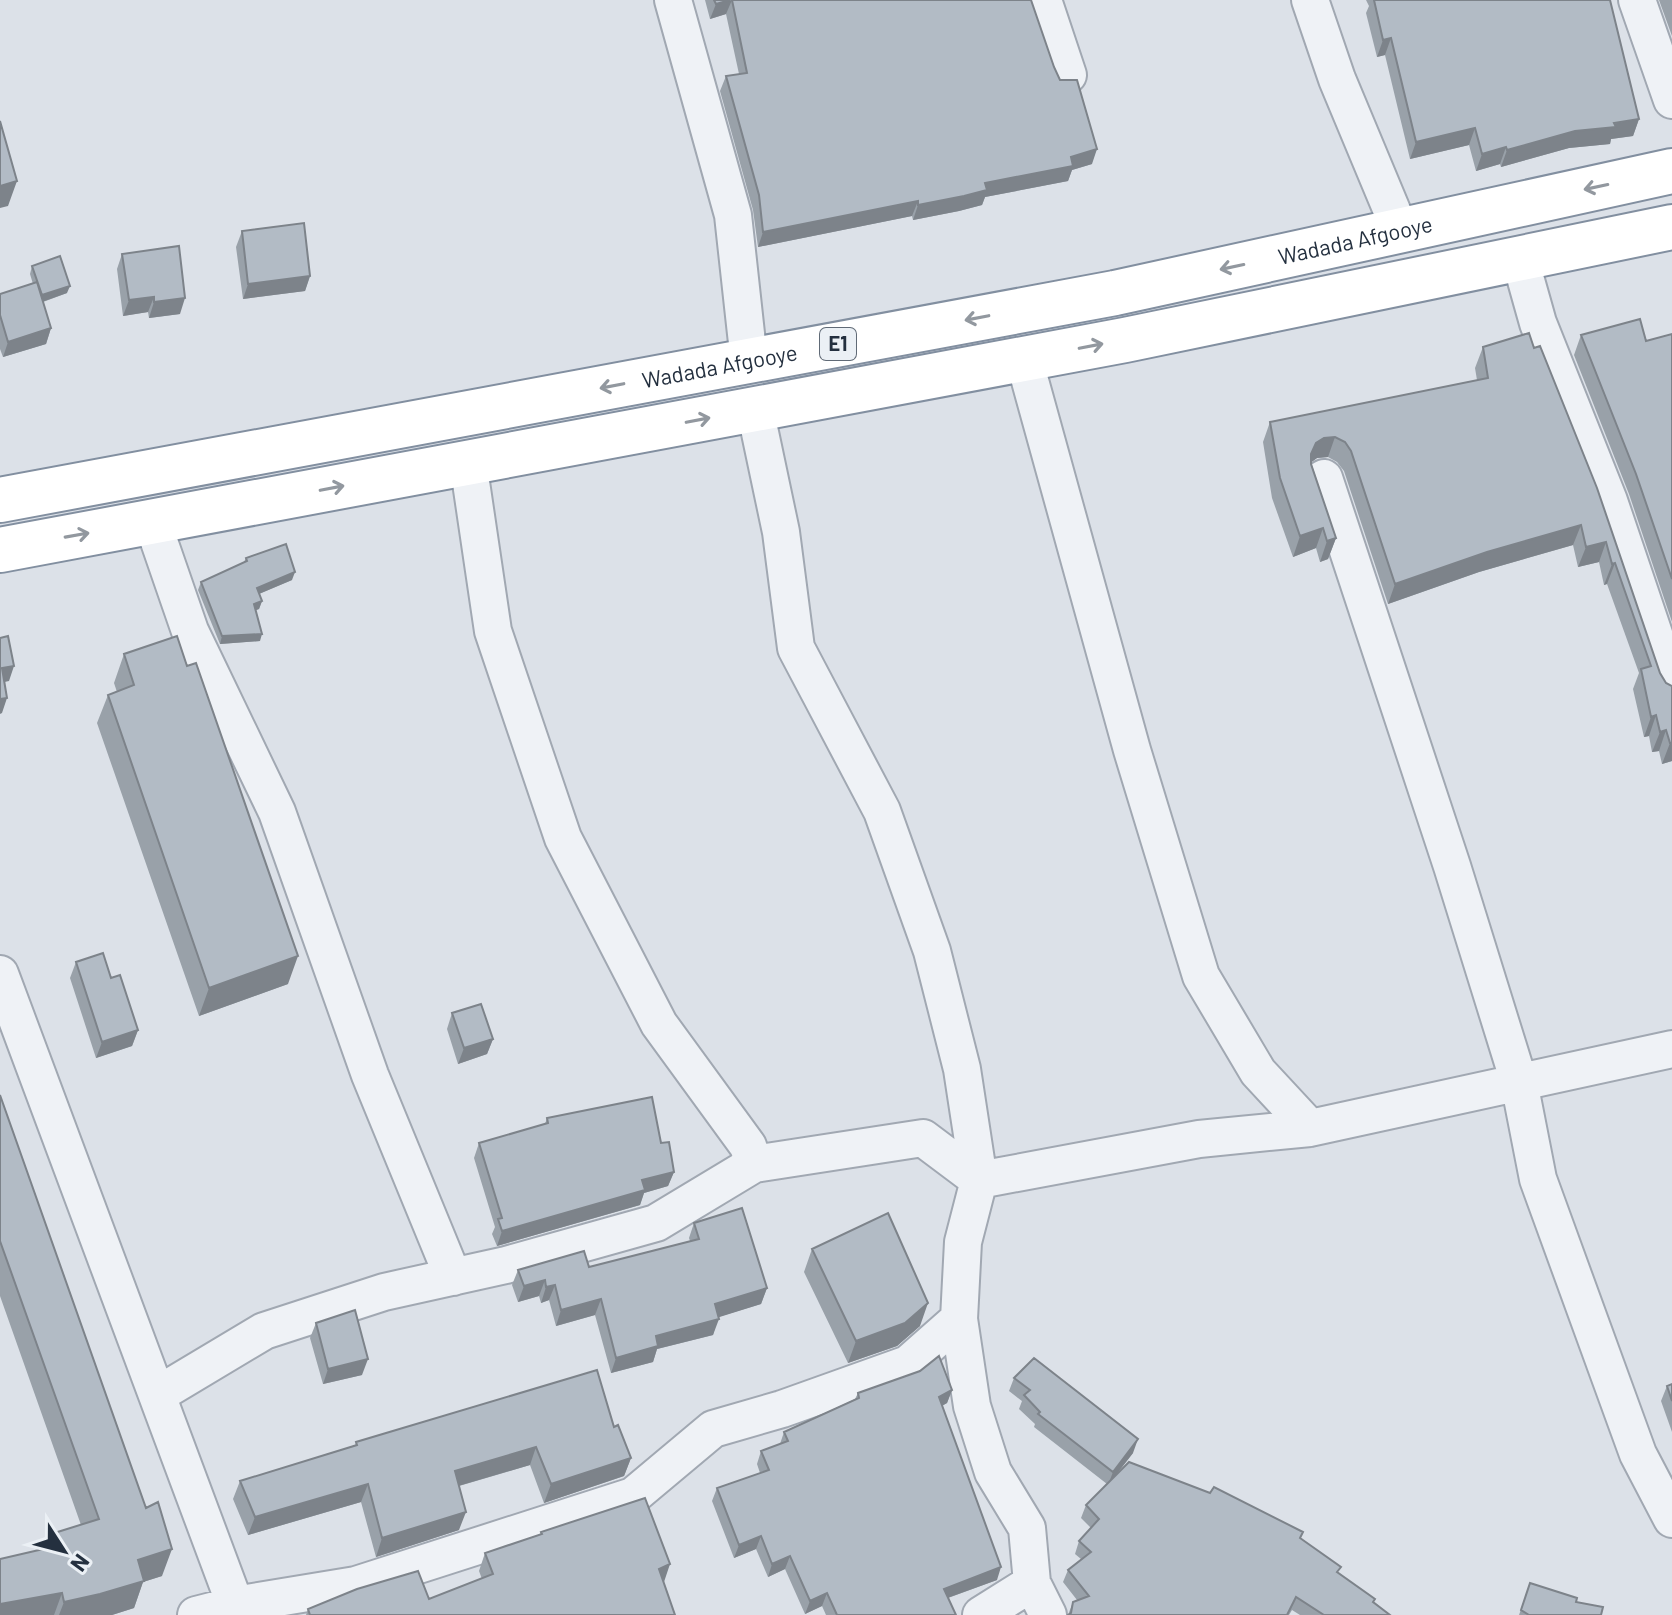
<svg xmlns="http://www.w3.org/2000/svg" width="1672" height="1615" font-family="Barlow,sans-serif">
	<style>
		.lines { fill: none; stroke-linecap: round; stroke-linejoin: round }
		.minor-casing { stroke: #a1a8b2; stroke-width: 40 }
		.trunk-casing { stroke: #828fa0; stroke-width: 48 }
		.minor { stroke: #eff2f6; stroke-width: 36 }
		.trunk { stroke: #fff; stroke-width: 44 }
		.wall { fill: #99a1a9 }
		.shaded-wall { fill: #7d838a }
		.building { fill: #b2bbc5; stroke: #7d838a; stroke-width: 2 }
		.oneway { stroke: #92989f }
		.labels { text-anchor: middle; stroke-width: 7; stroke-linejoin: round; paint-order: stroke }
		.shield { fill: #ebf0f5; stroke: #606a76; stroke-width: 2 }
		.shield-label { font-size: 20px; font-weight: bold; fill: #24303f }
		.street-label { font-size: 22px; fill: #24303f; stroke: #ebf0f5 }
	</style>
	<rect width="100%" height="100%" fill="#dce1e8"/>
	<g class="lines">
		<defs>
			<path id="minor" d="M673,0L733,215L749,361
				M1043,0L1068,75
				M1310,0L1337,79L1400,230
				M1637,0L1672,100
				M1520,259L1538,323L1609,501L1672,687
				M1024,359L1132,750L1201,976L1258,1072L1310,1128
				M755,409L781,532L796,648L882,811L932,951L962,1069L979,1180L963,1242L959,1319L972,1406L993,1472L1027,1528L1032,1583L981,1615
				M468,462L493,631L563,838L659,1024L748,1146L754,1164
				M1324,478L1452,866L1519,1082L1538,1179L1638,1454L1672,1519
				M152,521L190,631L277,812L370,1075L453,1277
				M0,974L239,1615
				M157,1395L264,1331L384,1292L506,1265L656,1223L754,1164L923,1138L979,1180L1199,1139L1310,1128L1672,1049
				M1032,1583L1048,1615
				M196,1615L235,1605L356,1585L633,1496L713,1429L782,1409L908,1364L959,1319"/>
			<g id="trunk">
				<path id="s1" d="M0,500L1115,293L1672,171"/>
				<path d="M0,550L1125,340L1672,227"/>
			</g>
		</defs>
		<use href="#minor" class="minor-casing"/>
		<use href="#trunk" class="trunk-casing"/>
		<use href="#minor" class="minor"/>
		<use href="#trunk" class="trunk"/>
	</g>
	<path class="wall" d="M705,0H1031L1054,67L1092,164L1072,170L1068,181L985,197L982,205L959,211L913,220L912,216L758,247L753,210L720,91L726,76L739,74L726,14L710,19Z
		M1366,0H1610L1639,119L1633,136L1611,139L1610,144L1569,148L1501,167L1500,164L1476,171L1469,145L1410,159L1385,55L1377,57L1366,13L1369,6Z
		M1659,0H1672V36Z
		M242,231L310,276L305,291L243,299L236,247Z
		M122,254L180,314L149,318L148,312L123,316L117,269Z
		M32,266L67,293L43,302L51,328L46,344L3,357L0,349V294L33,284L30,274Z
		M1672,334V622L1629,494L1574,355L1581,335L1646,341Z
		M1483,347L1534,348L1660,673L1666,683L1672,761L1662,764L1659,751L1652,752L1649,736L1644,737L1633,689L1639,673L1607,584L1604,585L1599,562L1578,567L1573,545L1479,572L1388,604L1344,471L1337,462L1328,457L1317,458L1311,462L1336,538L1328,559L1320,562L1316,548L1293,557L1272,498L1263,442L1270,422L1477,380L1475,368Z
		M246,558L292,580L259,594L262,601L259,609L255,610L260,641L220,644L198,590L201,582L244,562Z
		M124,654L288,984L199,1016L97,723L108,695L117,692L114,683Z
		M76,962L111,978L138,1030L132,1046L96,1058L70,978Z
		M452,1013L493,1039L487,1054L458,1064L447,1029Z
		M0,1095L162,1576L143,1582L134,1608L112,1615H0L43,1550L48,1535L81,1525L0,1296Z
		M547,1118L661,1143L674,1172L668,1186L644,1193L640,1205L497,1246L492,1234L495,1227L474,1158L479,1143L545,1124Z
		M694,1223L767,1288L761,1304L718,1317L713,1335L657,1349L653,1362L611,1373L595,1315L556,1326L549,1300L541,1303L539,1296L518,1302L512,1285L518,1270L589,1267L690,1241L689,1238Z
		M812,1249L920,1326L897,1346L848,1363L804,1272Z
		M316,1323L362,1375L323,1384L310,1338Z
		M1014,1378L1133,1453L1116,1475L1301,1538L1339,1573L1390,1615H1300L1292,1610L1289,1615H1068L1073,1602L1077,1600L1063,1582L1068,1570L1081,1559L1075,1554L1079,1541L1091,1528L1081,1518L1086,1505L1107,1484L1034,1427L1035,1424L1019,1409L1022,1401L1009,1391Z
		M1672,1384V1432L1661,1401L1667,1386Z
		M952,1390L947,1403L942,1406L997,1580L948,1598L956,1615H826L822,1606L805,1614L785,1569L768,1577L756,1549L734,1558L712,1501L717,1488L760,1473L757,1464L761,1451L780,1444L784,1432L855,1399L858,1393Z
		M614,1427L631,1458L624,1476L544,1503L530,1465L459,1486V1530L376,1557L361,1502L248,1535L233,1499L240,1481L355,1446L356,1442Z
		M541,1532L663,1582L675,1615H306L308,1609L429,1599L482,1579L479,1571L485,1553L540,1535Z
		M1530,1583L1576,1602L1601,1615H1519Z"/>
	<path class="shaded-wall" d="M732,0L726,14L710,19L716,4Z
		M1391,38L1385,55L1377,57L1383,40Z
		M1639,119L1633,136L1611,139L1610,144L1569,148L1501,167L1507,150L1575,131Z
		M1475,128L1469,145L1410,159L1416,142Z
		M1506,147L1500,164L1476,171L1482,154Z
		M1097,149L1092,164L1072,170L1068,181L985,197L982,205L959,211L913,220L918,205L985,183Z
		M17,181L8,206L0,208V186Z
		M918,201L912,216L758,247L763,232Z
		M310,276L305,291L243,299L248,284Z
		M70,286L67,293L39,303L42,295Z
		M154,297L148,312L123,316L129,300Z
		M185,298L180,314L149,318L154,302Z
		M51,328L46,344L3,357L8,342Z
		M1335,437L1328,457L1317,458L1309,464L1311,454L1316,443L1324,438Z
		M1581,525L1573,545L1479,572L1388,604L1395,584L1487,552Z
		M1323,528L1316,548L1293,557L1300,536Z
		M1336,538L1328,559L1320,562L1327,541Z
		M1606,542L1599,562L1578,567L1586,547Z
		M1615,563L1607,584L1604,585L1612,564Z
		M295,572L292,580L254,596L257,588Z
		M262,601L259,609L251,612L254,604Z
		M262,634L260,641L220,644L222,636Z
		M14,666L9,681L0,683L2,668Z
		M7,698L2,713L0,714V699Z
		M1656,715L1649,736L1644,737L1651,717Z
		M1666,730L1659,751L1652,752L1660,732Z
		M1670,743H1672V761L1662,764Z
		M298,956L288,984L199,1016L209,988Z
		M138,1030L132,1046L96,1058L102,1042Z
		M493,1039L487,1054L458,1064L464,1048Z
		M674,1172L668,1186L644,1193L640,1205L497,1246L502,1231L642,1180Z
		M545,1280L539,1296L518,1302L524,1286Z
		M555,1285L549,1300L541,1303L546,1287Z
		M767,1288L761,1304L710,1320L715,1304Z
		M601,1299L595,1315L556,1326L561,1310Z
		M928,1303L920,1326L897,1346L848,1363L856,1341Z
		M719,1319L713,1335L657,1349L653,1362L611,1373L616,1358L656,1336Z
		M368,1359L362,1375L323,1384L328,1369Z
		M952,1390L947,1403L934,1410L939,1397Z
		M1138,1439L1133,1453L1108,1485L1113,1472Z
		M536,1447L530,1465L448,1489L455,1471Z
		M631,1458L624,1476L544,1503L551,1484Z
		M368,1484L361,1502L248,1535L255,1517Z
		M466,1512L459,1530L376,1557L382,1538Z
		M761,1536L756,1549L734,1558L739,1545Z
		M172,1549L162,1576L143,1582L134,1608L112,1615H59L64,1602L138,1560Z
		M790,1556L785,1569L768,1577L772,1564Z
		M670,1564L664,1582L659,1569Z
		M1001,1567L997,1580L939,1601L944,1589Z
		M62,1593L54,1615H0V1604Z
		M827,1593L822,1606L805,1614L810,1601Z"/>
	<path class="building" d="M714,0H730L716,4Z
		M732,0H1031L1054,67L1060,80H1077L1097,149L1071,157L1073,166L985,183L987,190L964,196L918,205V201L763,232L759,195L726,76L747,73Z
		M1374,0H1610L1639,119L1614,123L1616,127L1575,131L1507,150L1506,147L1482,154L1475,128L1416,142L1391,38L1383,40Z
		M0,121L17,181L0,186Z
		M304,223L310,276L248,284L242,231Z
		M179,246L185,298L154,302V297L129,300L122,254Z
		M60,256L70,286L42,295L32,266Z
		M37,282L51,328L8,342L0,315V294Z
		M1640,319L1646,341L1672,334V579L1636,474L1581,335Z
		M1529,333L1534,348L1540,346L1597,488L1660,673L1666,683L1672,686V743H1670L1666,730L1660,732L1656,715L1651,717L1641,669L1651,666L1615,563L1612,564L1606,542L1586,547L1581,525L1487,552L1395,584L1351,451L1345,442L1335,437L1324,438L1316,443L1311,454V464L1336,538L1327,541L1323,528L1300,536L1280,478L1270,422L1488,378L1483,347Z
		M286,544L295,572L257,588L262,601L254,604L262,634L222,636L201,582L247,561L246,558Z
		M8,636L14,666L2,668L7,698L0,699V638Z
		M177,636L187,666L196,663L298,956L209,988L108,695L134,685L124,654Z
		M103,953L111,978L120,975L138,1030L102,1042L76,962Z
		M481,1004L493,1039L464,1048L452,1013Z
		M0,1095L146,1508L158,1502L172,1549L138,1560L144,1581L100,1594L64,1602L62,1593L0,1604V1559L52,1547L48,1535L99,1519L0,1241Z
		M652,1097L661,1143L669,1142L674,1172L642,1180L645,1190L502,1231L498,1219L502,1218L479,1143L548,1123L547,1118Z
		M742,1208L767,1288L715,1304L719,1319L656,1336L658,1346L616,1358L601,1299L561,1310L555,1285L546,1287L545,1280L524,1286L518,1270L584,1251L589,1267L699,1239L694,1223Z
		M888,1213L928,1303L905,1323L856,1341L812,1249Z
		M355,1310L368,1359L328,1369L316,1323Z
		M939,1356L952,1390L939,1397L1001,1567L944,1589L956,1615H837L827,1593L810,1601L790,1556L772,1564L761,1536L739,1545L717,1488L769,1470L761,1451L788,1441L784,1432L859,1398L858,1393L920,1371Z
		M1034,1358L1138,1439L1113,1472L1038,1414L1040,1412L1024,1395L1030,1390L1014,1378Z
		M597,1370L614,1427L618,1425L631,1458L551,1484L536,1447L455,1471L466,1512L382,1538L368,1484L255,1517L240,1481L357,1445L356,1442Z
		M1672,1384V1401L1667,1386Z
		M1129,1462L1210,1493L1214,1487L1303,1532L1300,1538L1341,1567L1337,1572L1375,1599L1373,1602L1390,1615H1324L1296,1597L1287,1615H1068L1071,1613L1073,1602L1089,1596L1068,1570L1091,1552L1079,1541L1099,1519L1086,1505Z
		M645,1498L670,1564L659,1569L675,1615H310L308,1609L357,1589L418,1571L429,1599L493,1574L485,1553L542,1534L541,1532Z
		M1530,1583L1577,1598L1576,1602L1603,1607L1601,1615H1529L1521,1610Z"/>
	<defs><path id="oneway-shaft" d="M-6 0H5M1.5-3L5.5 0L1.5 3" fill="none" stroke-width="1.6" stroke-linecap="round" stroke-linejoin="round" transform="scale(2)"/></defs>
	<g class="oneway">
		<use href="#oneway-shaft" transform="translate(1596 187) rotate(168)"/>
		<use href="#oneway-shaft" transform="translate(1232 267) rotate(168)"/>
		<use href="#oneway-shaft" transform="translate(977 318) rotate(169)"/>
		<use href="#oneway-shaft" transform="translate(1091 346) rotate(-11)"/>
		<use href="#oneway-shaft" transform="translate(612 386) rotate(169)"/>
		<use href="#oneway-shaft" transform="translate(698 420) rotate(-11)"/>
		<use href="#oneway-shaft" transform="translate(332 488) rotate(-11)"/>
		<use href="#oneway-shaft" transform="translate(77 535) rotate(-10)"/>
	</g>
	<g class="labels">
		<rect class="shield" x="820" y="328" width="36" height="32" rx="6"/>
		<g class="shield-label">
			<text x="838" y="351">E1</text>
		</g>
		<g class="street-label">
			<text dy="8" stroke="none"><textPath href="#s1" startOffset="1380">Wadada Afgooye</textPath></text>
			<text dy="8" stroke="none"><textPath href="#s1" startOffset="732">Wadada Afgooye</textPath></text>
		</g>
	</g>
	<g transform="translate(64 1551) rotate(126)" stroke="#ebf0f5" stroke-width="6" paint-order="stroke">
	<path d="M0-6L14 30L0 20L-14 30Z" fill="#24303f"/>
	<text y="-12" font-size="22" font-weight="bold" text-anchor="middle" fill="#24303f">N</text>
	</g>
</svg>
